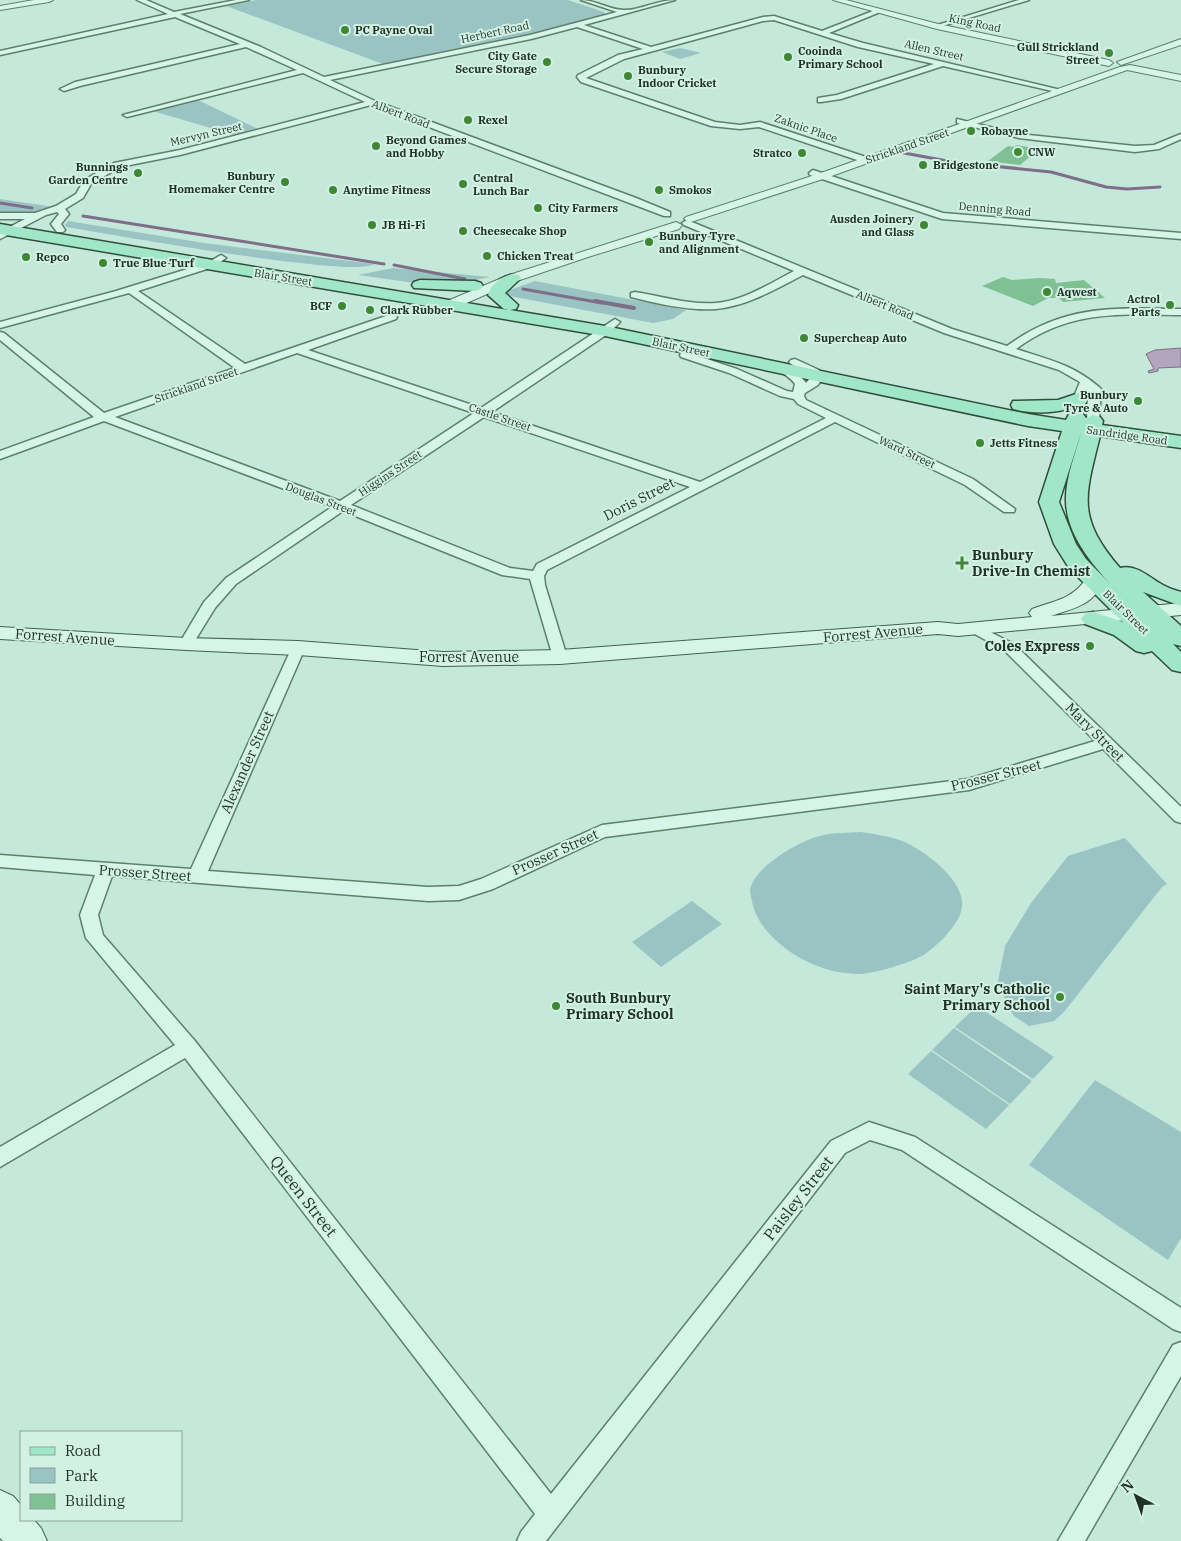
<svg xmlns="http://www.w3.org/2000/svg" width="1181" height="1541" font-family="'IBM Plex Serif',serif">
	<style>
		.green { fill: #9ac4c4 }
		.water { fill: #b2a5bc; stroke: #7e6e88 }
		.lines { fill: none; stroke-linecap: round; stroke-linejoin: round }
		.stream-far1 { stroke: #7e6e88; stroke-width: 3 }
		.stream { stroke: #7e6e88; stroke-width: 4 }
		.building { fill: #7fc192 }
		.minor-casing { stroke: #5d806b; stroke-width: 3 }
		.tertiary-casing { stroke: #5d806b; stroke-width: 2 }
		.secondary-casing { stroke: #40624d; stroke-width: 2 }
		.primary-casing { stroke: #314e3b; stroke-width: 3 }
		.minor { fill: #d6f4e7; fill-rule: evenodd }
		.tertiary { fill: #d6f4e7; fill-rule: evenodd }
		.secondary { fill: #d6f4e7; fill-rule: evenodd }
		.primary { fill: #a0e7c8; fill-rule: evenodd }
		.poi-dot { fill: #408735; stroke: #d3f0e4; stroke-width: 2 }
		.labels { text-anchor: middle; stroke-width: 4; stroke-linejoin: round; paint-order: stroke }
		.far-street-label { font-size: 11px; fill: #1f3226; stroke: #d3f0e4 }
		.far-poi-label { font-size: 11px; font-weight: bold; fill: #1f3226; stroke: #d3f0e4; text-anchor: start }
		.street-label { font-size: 14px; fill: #1f3226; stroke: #d3f0e4 }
		.poi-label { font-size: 14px; font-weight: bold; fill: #1f3226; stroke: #d3f0e4; text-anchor: start }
		.near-street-label { font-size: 16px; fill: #1f3226; stroke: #d3f0e4 }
	</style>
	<rect width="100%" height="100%" fill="#c4e8d9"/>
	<path class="green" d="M257,0H568L604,12L605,14L539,33L383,64L226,6Z
		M680,48L701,53L680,59L662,52Z
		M198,100L262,131L241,137L153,111Z
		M0,199L54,207L41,213L0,214Z
		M68,221L204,243L374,264C357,279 104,233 66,227L65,225Z
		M393,268L490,277L462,283L429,285L358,275Z
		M535,281L686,310L673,319L653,323L499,294Z
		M861,832C875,834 888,836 902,841C923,849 966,881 962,907C960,924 938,945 925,954C914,962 870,975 857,974C846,973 833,972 823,968C794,959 757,932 752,901C751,898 750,893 750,890C754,867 799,841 820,836C833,832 848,833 861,832Z
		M1125,838L1167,884L1162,887L1064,1012L1054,1021L1029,1026L1014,1016L1008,1007L998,981L1005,946L1031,903L1068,856Z
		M692,901L722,924L661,967L632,942Z
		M977,1006L1054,1057L1033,1079L955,1027Z
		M954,1028L1032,1081L1010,1104L932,1050Z
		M931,1051L1009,1105L986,1129L908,1074Z
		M1095,1080L1181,1132V1238L1168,1260L1029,1165Z"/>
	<path class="water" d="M1181,348V367L1158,368V371L1149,373L1148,371L1154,369L1146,354L1155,350Z"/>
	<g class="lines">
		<path class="stream-far1" d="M904,153L953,162L1051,172L1106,187L1127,189L1160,187
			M0,203L32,208
			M83,216L384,264
			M394,265L465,279
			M523,289L602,303"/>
		<path class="stream" d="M595,301L634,308"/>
	</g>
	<path class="building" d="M1017,145L1039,149L1020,165L988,161L1008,146L1014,147Z
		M1003,277L1012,280L1039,278L1055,279L1056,283L1084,280L1105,298L1063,302L1059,298H1048L1033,306L982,286Z"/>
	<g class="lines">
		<defs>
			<path id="minor" d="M137,0H146L174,12L236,0H249L180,14L261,47L324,77L530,35L617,12L581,0C596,0 609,10 624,10C637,11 658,0 675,0L584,25L651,47L763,17L774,16L822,31L878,9L881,11L880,12L829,33L863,43L1065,91L1061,93L943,66L841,99L821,102H818V98L837,95L934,64L858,47L774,20L763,21L624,59L586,78L715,122L740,125L760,122L869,158V162L866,163L759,127L740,129L711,126L581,82L577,77L578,75L618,55L643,49L577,27L531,39L330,80L375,101L636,198L670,212V216H664L371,105L180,155L120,167L91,184L83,198L65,209L69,214L61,224L65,230L63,232H57L51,224L59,214L57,212L46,215L0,239V232L25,219H0V213H35L56,206L76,194L84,180L114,163L180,150L365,102L303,73L127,117L123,115L297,70L246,47L80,86L64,91L60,89L75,82L240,44L175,17L0,55V51L168,14Z
				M1019,0H1029L939,27L934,26Z
				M957,119L1019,134L1135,146L1154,145L1181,134V139L1159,149L1135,152L1019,138L957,123Z
				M813,170L943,213L1181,233V239L942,219L810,175L809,173Z
				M687,220L952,329L1007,346C1064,304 1114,308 1181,309V315C1119,314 1068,310 1016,349C1049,360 1072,364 1099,387L1101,389L1099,421L1093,425L1087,421L1088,389L1082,418L1076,422L1070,418L1073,399L1080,382L1059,370L944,333L803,275C776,289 747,306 716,309C689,311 658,304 631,297V293L635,292C661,296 689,305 716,303C743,301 771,283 794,271L684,225L682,223Z
				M221,255L226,258L213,267L138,291L245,364L392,314L396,315L397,317L396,319L308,350L481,408L615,319L620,322L609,333L492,412L700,482L826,418L798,404L794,399L780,396L729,373L681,357L680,355L681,353H689L737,369L787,391L793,392L795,384C790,377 784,375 779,369L781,367C793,364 799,374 806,383L812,376L791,364L789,362L791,360L795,359L819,370L824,376L818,385L805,393L804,396L806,400L973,479L1015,509L1014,512H1004L965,485L835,422L547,570L544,576L545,585L567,657L565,660H555L553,657L530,579L502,575L343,511L236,584L215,608L191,647H181L179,644L204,602L226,578L332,507L104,421L0,459V451L94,417L0,340V332L4,333L104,413L235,368L129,293L0,328V322L116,291L207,263ZM297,353L474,413L340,501L115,417ZM484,417L690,487L537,564L533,571L510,568L351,505Z
				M976,625L1014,644L1181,807V823L1175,821L1103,749L969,790L605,837L493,889L459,900L428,901L112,876L98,915L103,935L195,1041L551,1494L831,1141L869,1122L915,1137L1181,1308V1332L1173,1329L902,1150L870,1140L845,1153L546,1541H517L521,1532L535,1514L185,1058L0,1167V1147L175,1045L86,938L80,915L95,875L0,867V855L191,869L293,645H303L305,648L208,871L428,887L459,886L481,879L602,825L968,779L1095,741L1004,650L971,632L969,629L971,626Z
				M1181,1342V1376L1085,1541H1058L1173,1345Z"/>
			<path id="tertiary" d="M34,0H53L49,2L0,10V6Z
				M833,0H846L938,24L1109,60L1113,63L1109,66L937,29Z
				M1181,39V45L1121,65L1117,62Z
				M1130,65L1181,75V81L1127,70L826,178L694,221L690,222L684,219L686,217L818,174L1120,67Z
				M676,222L682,225L679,229L588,257L517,281L455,308L450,309L444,305L445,302L509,275Z"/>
			<path id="secondary" d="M1094,576L1101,578L1104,582C1090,607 1076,607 1051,616L1181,603V615L958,636L938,634L560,664L443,666L298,655L186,650L0,639V627L186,638L298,641L443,652L560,650L938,622L958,624L1032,617L1029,613L1032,609C1056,600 1071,600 1087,578Z
				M0,1490L13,1496L21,1505V1520H34L41,1528L47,1541H3L0,1538Z"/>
			<path id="primary" d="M0,224L508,310L504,309L488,295C491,283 507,272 519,275L521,278L505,293L518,305L516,309L510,310L605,326L1028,414L1066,420L1069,414L1076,412L1083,414L1086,418L1093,415L1100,417L1103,421L1102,425L1181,436V448L1100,436C1085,496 1076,517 1120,568C1138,564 1150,579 1165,586C1170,589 1176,590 1181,592V606L1143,592L1181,626V646L1173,644L1181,652V672L1172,670L1152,651L1144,653L1136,651L1114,635L1085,624L1081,619L1085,614L1093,612L1123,622L1069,568L1054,544L1039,502L1062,431L1028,426L605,336L0,234ZM1081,433C1075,455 1065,479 1066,502C1067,536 1094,567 1117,591L1086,559L1076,544L1059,502Z
				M420,280L475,281L481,283L483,286L481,289L475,291L414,288L412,285L414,282Z
				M1079,393L1086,395L1088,399L1086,403C1064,413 1037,415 1013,409L1011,405L1013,401L1058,400Z"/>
		</defs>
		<use href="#minor" class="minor-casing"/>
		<use href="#tertiary" class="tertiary-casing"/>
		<use href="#secondary" class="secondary-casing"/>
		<use href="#primary" class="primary-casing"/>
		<use href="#minor" class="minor"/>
		<use href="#tertiary" class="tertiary"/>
		<use href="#secondary" class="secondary"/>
		<use href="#primary" class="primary"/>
	</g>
	<g class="poi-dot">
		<circle cx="345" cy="30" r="5"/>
		<circle cx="1109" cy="53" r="5"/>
		<circle cx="788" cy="57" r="5"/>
		<circle cx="547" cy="62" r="5"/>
		<circle cx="628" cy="76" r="5"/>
		<circle cx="468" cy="120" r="5"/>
		<circle cx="971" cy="131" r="5"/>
		<circle cx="376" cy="146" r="5"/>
		<circle cx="1018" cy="152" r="5"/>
		<circle cx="802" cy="153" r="5"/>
		<circle cx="923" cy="165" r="5"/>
		<circle cx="138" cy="173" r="5"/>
		<circle cx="285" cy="182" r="5"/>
		<circle cx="463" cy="184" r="5"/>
		<circle cx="333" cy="190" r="5"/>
		<circle cx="659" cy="190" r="5"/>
		<circle cx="538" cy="208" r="5"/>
		<circle cx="372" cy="225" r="5"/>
		<circle cx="924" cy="225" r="5"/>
		<circle cx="463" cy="231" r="5"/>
		<circle cx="649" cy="242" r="5"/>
		<circle cx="487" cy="256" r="5"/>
		<circle cx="26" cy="257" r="5"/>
		<circle cx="103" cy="263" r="5"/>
		<circle cx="1047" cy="292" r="5"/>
		<circle cx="1170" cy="305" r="5"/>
		<circle cx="342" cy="306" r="5"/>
		<circle cx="370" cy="310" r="5"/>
		<circle cx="804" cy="338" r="5"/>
		<circle cx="1138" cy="401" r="5"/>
		<circle cx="980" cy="443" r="5"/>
		<path d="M959.5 555.5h5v5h5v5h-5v5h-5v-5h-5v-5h5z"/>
		<circle cx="1090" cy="646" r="5"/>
		<circle cx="1060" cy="997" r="5"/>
		<circle cx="556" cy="1006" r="5"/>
	</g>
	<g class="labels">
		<g class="far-street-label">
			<text transform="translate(975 23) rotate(12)" y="4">King Road</text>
			<text transform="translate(495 32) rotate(-12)" y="4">Herbert Road</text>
			<text transform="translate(934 50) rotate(13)" y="4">Allen Street</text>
			<text transform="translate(401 114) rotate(21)" y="4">Albert Road</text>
			<text transform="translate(806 128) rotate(19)" y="4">Zaknic Place</text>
			<text transform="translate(206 134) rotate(-13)" y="4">Mervyn Street</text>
			<text transform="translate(907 146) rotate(-19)" y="4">Strickland Street</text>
			<text transform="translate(995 209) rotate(5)" y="4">Denning Road</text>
			<text transform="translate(283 277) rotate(9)" y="4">Blair Street</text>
			<text transform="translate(885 305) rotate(22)" y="4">Albert Road</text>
			<text transform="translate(681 347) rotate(12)" y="4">Blair Street</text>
			<text transform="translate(196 385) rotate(-19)" y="4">Strickland Street</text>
			<text transform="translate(500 417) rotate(19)" y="4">Castle Street</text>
			<text transform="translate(1127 435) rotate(8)" y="4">Sandridge Road</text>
			<text transform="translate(907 452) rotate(25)" y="4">Ward Street</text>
			<text transform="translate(390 473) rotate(-34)" y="4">Higgins Street</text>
			<text transform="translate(321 499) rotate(21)" y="4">Douglas Street</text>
			<text transform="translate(1126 612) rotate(44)" y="4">Blair Street</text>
		</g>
		<g class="far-poi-label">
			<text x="355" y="34">PC Payne Oval</text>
			<text x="1099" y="51" text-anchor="end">Gull Strickland<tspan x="1099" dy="13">Street</tspan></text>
			<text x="798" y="55">Cooinda<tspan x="798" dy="13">Primary School</tspan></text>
			<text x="537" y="60" text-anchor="end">City Gate<tspan x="537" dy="13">Secure Storage</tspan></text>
			<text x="638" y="74">Bunbury<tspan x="638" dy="13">Indoor Cricket</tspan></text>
			<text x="478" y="124">Rexel</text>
			<text x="981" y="135">Robayne</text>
			<text x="386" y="144">Beyond Games<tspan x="386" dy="13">and Hobby</tspan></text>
			<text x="1028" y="156">CNW</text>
			<text x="792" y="157" text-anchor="end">Stratco</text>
			<text x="933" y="169">Bridgestone</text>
			<text x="128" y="171" text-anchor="end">Bunnings<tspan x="128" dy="13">Garden Centre</tspan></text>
			<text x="275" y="180" text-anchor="end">Bunbury<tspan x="275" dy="13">Homemaker Centre</tspan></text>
			<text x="473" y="182">Central<tspan x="473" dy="13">Lunch Bar</tspan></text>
			<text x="343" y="194">Anytime Fitness</text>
			<text x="669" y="194">Smokos</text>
			<text x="548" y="212">City Farmers</text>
			<text x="914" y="223" text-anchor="end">Ausden Joinery<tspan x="914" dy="13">and Glass</tspan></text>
			<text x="382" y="229">JB Hi-Fi</text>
			<text x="473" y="235">Cheesecake Shop</text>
			<text x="659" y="240">Bunbury Tyre<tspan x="659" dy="13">and Alignment</tspan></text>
			<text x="497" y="260">Chicken Treat</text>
			<text x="36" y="261">Repco</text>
			<text x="113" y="267">True Blue Turf</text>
			<text x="1057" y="296">Aqwest</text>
			<text x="1160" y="303" text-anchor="end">Actrol<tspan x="1160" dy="13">Parts</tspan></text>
			<text x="332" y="310" text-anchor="end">BCF</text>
			<text x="380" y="314">Clark Rubber</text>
			<text x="814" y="342">Supercheap Auto</text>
			<text x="1128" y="399" text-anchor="end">Bunbury<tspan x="1128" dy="13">Tyre &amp; Auto</tspan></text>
			<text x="990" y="447">Jetts Fitness</text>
		</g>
		<g class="street-label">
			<text transform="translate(639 499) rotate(-27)" y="5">Doris Street</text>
			<text transform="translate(873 633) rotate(-5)" y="5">Forrest Avenue</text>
			<text transform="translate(65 637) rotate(4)" y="5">Forrest Avenue</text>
			<text x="469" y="662">Forrest Avenue</text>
			<text transform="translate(1095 732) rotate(45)" y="5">Mary Street</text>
			<text transform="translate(247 762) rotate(-66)" y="5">Alexander Street</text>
			<text transform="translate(996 775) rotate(-14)" y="5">Prosser Street</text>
			<text transform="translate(555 852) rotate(-24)" y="5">Prosser Street</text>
			<text transform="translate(145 873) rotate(4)" y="5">Prosser Street</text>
		</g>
		<g class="poi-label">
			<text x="972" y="560">Bunbury<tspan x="972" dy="16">Drive-In Chemist</tspan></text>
			<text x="1080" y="651" text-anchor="end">Coles Express</text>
			<text x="1050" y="994" text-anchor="end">Saint Mary's Catholic<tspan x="1050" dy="16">Primary School</tspan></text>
			<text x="566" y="1003">South Bunbury<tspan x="566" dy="16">Primary School</tspan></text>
		</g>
		<g class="near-street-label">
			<text transform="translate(304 1196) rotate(52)" y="6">Queen Street</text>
			<text transform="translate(798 1198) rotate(-52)" y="6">Paisley Street</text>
		</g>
	</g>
	<rect x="20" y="1431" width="162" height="90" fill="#d3f0e4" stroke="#8ba498"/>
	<rect x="30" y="1447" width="25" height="8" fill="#a0e7c8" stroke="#8ba498"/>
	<text x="65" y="1456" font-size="15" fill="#1f3226">Road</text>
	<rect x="30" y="1468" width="25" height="15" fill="#9ac4c4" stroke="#8ba498"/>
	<text x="65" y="1481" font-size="15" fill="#1f3226">Park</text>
	<rect x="30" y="1494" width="25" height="15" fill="#7fc192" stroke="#8ba498"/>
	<text x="65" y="1506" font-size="15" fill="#1f3226">Building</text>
	<g transform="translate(1136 1496) rotate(319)" stroke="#d3f0e4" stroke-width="4" paint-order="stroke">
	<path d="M0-4L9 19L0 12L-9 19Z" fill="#1f3226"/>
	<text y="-8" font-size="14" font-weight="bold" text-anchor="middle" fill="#1f3226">N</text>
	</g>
</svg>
